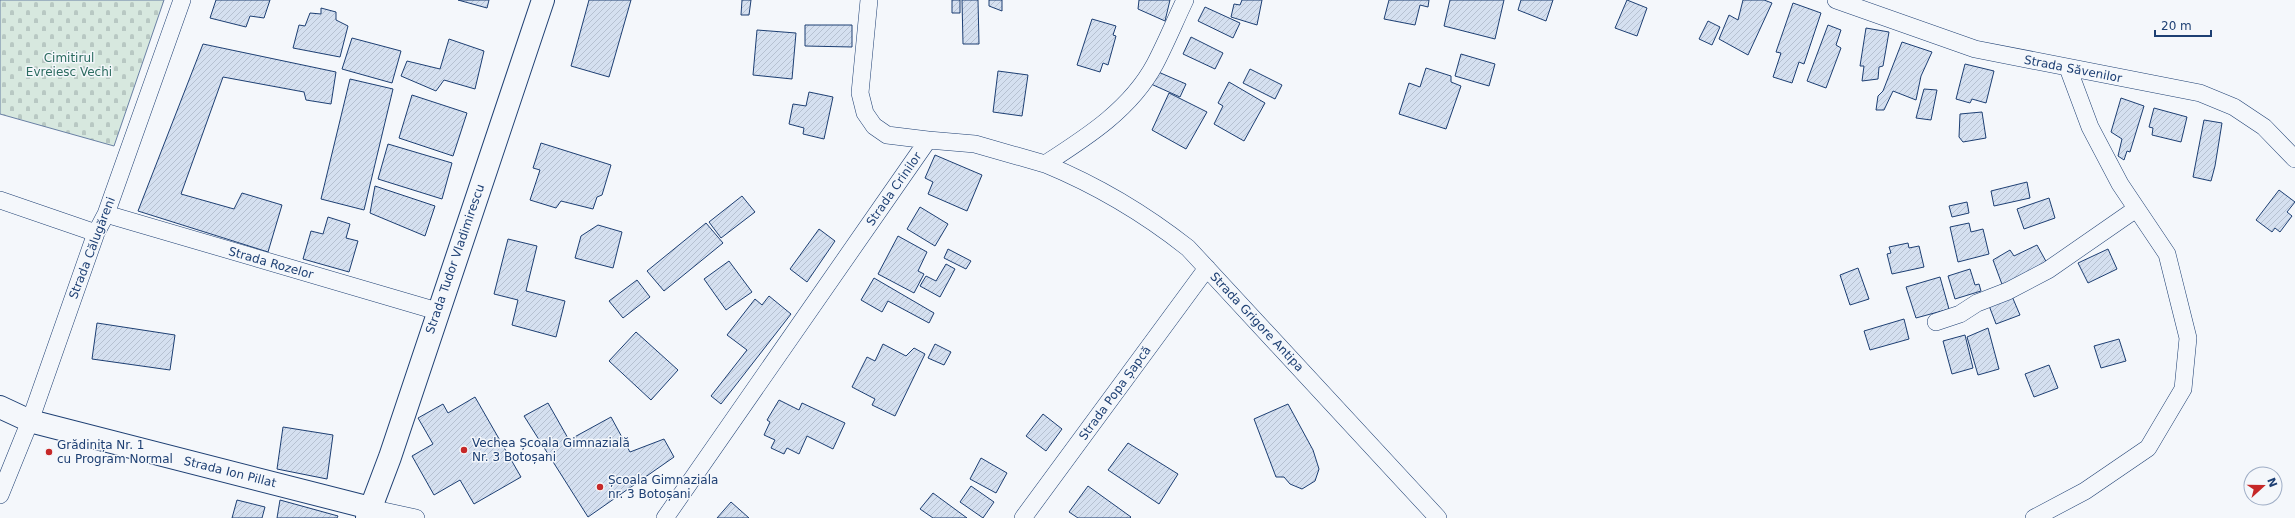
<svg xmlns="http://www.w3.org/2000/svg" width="2295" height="518" font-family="'DejaVu Sans',sans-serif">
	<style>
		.cemetery { fill: url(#cemetery-stones); stroke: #687fa3 }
		.building { fill: url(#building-hatch); stroke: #1d3f73 }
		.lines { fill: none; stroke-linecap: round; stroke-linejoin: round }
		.street-casing { stroke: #1d3f73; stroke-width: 18 }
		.secondary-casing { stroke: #1d3f73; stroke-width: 24 }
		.primary-casing { stroke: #1d3f73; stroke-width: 24 }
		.street { stroke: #f4f7fb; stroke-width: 17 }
		.secondary { stroke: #f4f7fb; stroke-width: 22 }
		.primary { stroke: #f4f7fb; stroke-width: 22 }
		.poi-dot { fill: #c62828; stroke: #f4f7fb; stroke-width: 1.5 }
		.labels { text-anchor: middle; stroke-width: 3; stroke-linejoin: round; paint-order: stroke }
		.park-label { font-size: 12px; fill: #2c6c60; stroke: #f4f7fb }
		.street-label { font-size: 12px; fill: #1d3f73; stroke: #f4f7fb }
		.poi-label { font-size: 12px; fill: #1d3f73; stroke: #f4f7fb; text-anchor: start }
	</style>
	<defs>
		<pattern id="cemetery-stones" width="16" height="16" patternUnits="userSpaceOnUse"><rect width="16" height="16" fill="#d7e8df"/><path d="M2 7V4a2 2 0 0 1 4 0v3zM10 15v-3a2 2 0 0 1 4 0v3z" fill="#b8c8c3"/></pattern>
		<pattern id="building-hatch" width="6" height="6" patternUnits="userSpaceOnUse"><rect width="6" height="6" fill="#d5e0f0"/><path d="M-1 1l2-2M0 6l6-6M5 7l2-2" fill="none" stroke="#b6c1d1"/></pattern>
	</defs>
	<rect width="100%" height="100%" fill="#f4f7fb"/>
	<path class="cemetery" d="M0,0H164L114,146L0,114Z"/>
	<path class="building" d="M216,0H270L264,18L250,16L246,27L210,18Z
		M458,0H489L487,8Z
		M589,0H631L609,77L571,66Z
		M742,0H751L749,15H741Z
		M952,0H960V13H952Z
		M962,0H978L979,44H963Z
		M989,0H1002V11L989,6Z
		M1139,0H1170L1165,21L1138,9Z
		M1242,0H1262L1257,25L1231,17L1234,4L1240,5Z
		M1389,0H1429L1428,7L1420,5L1415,25L1384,19Z
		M1450,0H1504L1495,39L1444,26Z
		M1521,0H1553L1546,21L1518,10Z
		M1627,0L1647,8L1637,36L1615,28Z
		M1743,0H1764L1772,3L1748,55L1719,39L1729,15L1738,20Z
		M1793,3L1821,13L1804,64L1799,62L1792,83L1773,77L1781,53L1776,52Z
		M1205,7L1240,23L1233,38L1198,21Z
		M321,8L336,12V20L348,26L340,57L293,48L299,25L305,26L310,13L321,14Z
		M1092,19L1116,26L1113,35L1116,36L1108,65L1103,63L1100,72L1077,65Z
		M1708,21L1720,27L1712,45L1699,39Z
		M805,25H852V47L805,46Z
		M1828,25L1841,30L1836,45L1841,48L1826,88L1807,81Z
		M1866,28L1889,32L1883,66L1879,67L1878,79L1862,81L1864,66H1860Z
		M757,30L796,33L792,79L753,75Z
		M1191,37L1223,53L1215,69L1183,54Z
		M352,38L401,51L392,83L342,69Z
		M449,39L484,51L475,89L444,80L436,91L401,76L407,61L440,69Z
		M1902,42L1932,52L1921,76L1916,100L1893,91L1884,110H1876L1878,96L1883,91Z
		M203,44L336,72L331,104L306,100L304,92L223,77L181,194L234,209L242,193L282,205L268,252L138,211Z
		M1461,54L1495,64L1489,86L1455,76Z
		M1965,64L1994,71L1986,103L1972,99L1970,103L1956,99Z
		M1426,68L1451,76V82L1461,86L1446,129L1399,114L1409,83L1420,87Z
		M1250,69L1282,85L1275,99L1243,83Z
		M998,71L1028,75L1022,116L993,112Z
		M1156,71L1186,84L1180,97L1151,84Z
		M350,79L393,89L364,210L321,199Z
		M1229,82L1265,103L1244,141L1214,124L1223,106L1218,103Z
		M1924,89L1937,90L1931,120L1916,118Z
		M809,92L833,97L824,139L803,134L804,128L789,124L793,104L806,106Z
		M1169,93L1207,112L1186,149L1152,130Z
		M412,95L467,113L453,156L399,138Z
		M2121,98L2144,106L2130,152L2127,151L2124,160L2118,156L2122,139L2111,132Z
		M2154,108L2187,117L2181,142L2152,135L2153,128L2149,127Z
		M1982,112L1986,138L1963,142L1959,137L1960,114Z
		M2204,120L2222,123L2215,166L2211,181L2193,177Z
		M541,143L611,165L602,195L597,197L593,209L561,201L556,208L530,200L540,170L533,168Z
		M388,144L452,163L442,199L378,179Z
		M935,155L982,175L967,211L928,194L933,182L925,178Z
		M2027,182L2030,198L1994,206L1991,191Z
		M375,186L435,206L425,236L370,213Z
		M2279,190L2295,202L2287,212L2292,216L2280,232L2275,228L2272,232L2256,220Z
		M742,196L755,212L721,238L709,222Z
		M2049,198L2055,218L2024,229L2017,209Z
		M1967,202L1969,213L1952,217L1949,206Z
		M920,207L948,224L935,246L907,229Z
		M328,217L350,224L346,238L358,241L349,272L303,259L311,231L323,234Z
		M706,223L723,243L664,291L647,271Z
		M1969,223L1971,232L1983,229L1989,254L1958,262L1950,227Z
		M598,225L622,232L613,268L575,258L581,236Z
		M819,229L835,241L807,282L790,269Z
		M898,236L927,252L918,271L924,274L914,293L878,274Z
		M508,239L537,246L526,291L565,301L556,337L512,325L518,300L494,294Z
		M1908,243L1909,248L1919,246L1924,267L1892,274L1887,254L1891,253L1889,247Z
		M2037,245L2048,265L2003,287L1993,260L2010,250L2014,256Z
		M948,249L971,261L966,269L944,258Z
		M2108,249L2117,269L2088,283L2078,263Z
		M729,261L752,292L726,310L704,279Z
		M946,264L955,269L940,297L920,286L926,276L936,281Z
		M1858,268L1869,299L1850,305L1840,275Z
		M1970,269L1975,285L1979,284L1981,291L1955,299L1948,276Z
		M1940,277L1949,309L1916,318L1906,287Z
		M874,278L934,313L929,323L888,301L882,312L861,300Z
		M637,280L650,297L623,318L609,301Z
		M2011,294L2020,315L1996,324L1988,303Z
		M769,296L791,314L721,404L711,396L747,350L727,335L755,299L762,305Z
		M1904,319L1909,339L1870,350L1864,331Z
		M97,323L175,335L170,370L92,359Z
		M1988,328L1999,369L1978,375L1967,337Z
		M636,332L678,370L651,400L609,361Z
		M1965,335L1973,368L1952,374L1943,341Z
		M2119,339L2126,361L2101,368L2094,346Z
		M883,344L906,356L914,348L925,354L895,416L872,405L875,399L852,387L867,357L875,361Z
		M935,344L951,352L944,365L928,358Z
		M2049,365L2058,388L2034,397L2025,374Z
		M475,397L521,477L474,504L460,480L434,495L412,456L433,444L418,418L443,404L448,413Z
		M779,400L799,410L802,403L845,423L833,449L807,436L799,454L787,448L784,454L771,448L775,440L764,435L770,422L767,420Z
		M548,403L569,440L611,417L630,452L664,439L674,457L588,517L524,416Z
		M1288,404L1313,450L1319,469L1315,481L1302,489L1290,484L1284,477H1276L1254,419Z
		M1043,414L1062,429L1046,451L1026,436Z
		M283,427L333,435L327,479L277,469Z
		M1128,443L1178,474L1159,504L1108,470Z
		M981,458L1007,473L996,493L970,479Z
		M971,486L994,502L983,518L960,502Z
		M1088,486L1131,517L1130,518H1078L1069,512Z
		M933,493L967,518H933L920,509Z
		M237,500L265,507L262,518H232Z
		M280,500L338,516L337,518H277Z
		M731,502L749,518H717Z"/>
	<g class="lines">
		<defs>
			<path id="street" d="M869,0L860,93L865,113L874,126L887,135L928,140
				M1836,0L1975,49L2200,93L2234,107L2264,127L2295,159
				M1045,164C1096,185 1145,214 1188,248L1438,518
				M0,200L96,233
				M106,214L437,311
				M1936,322L1960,314L1977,303L2008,291L2048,270L2136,209
				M0,495L30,421L96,233L106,214L182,0
				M370,508L416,518
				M665,518L928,140L975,144L1045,164C1087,137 1131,109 1155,64C1166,43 1175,21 1185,0
				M1023,518L1207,268
				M2034,518L2085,491L2148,448L2183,389L2188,338L2167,254L2120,184L2090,127L2068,68"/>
			<path id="secondary" d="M0,407L30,421L370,508"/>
			<path id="primary" d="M367,518L390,457L543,0"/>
		</defs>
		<use href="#street" class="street-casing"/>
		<use href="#secondary" class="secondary-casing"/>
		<use href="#primary" class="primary-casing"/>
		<use href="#street" class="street"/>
		<use href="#secondary" class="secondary"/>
		<use href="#primary" class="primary"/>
	</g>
	<g class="poi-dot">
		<circle cx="464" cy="450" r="4"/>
		<circle cx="49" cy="452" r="4"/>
		<circle cx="600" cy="487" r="4"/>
	</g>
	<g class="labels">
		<g class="park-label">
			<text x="69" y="62">Cimitirul<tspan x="69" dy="14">Evreiesc Vechi</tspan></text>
		</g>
		<g class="street-label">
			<text transform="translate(2073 69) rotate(11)" y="4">Strada Săvenilor</text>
			<text transform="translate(894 189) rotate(-55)" y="4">Strada Crinilor</text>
			<text transform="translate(92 248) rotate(-69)" y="4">Strada Călugăreni</text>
			<text transform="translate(455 259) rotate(-71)" y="4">Strada Tudor Vladimirescu</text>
			<text transform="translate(271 263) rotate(16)" y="4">Strada Rozelor</text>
			<text transform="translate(1257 322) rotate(47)" y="4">Strada Grigore Antipa</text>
			<text transform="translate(1115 393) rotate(-54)" y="4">Strada Popa Șapcă</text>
			<text transform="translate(230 472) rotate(14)" y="4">Strada Ion Pillat</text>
		</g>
		<g class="poi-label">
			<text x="472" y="447">Vechea Școala Gimnazială<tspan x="472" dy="14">Nr. 3 Botoșani</tspan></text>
			<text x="57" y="449">Grădinița Nr. 1<tspan x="57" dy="14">cu Program Normal</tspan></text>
			<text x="608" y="484">Școala Gimnaziala<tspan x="608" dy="14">nr. 3 Botoșani</tspan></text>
		</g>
	</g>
	<g transform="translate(2263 486) rotate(69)"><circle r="19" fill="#f4f7fb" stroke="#9eadc5"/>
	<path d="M0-3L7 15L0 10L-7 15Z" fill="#c62828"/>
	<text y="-6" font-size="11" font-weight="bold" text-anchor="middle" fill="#1d3f73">N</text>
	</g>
	<path d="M2155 30v6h56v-6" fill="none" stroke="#1d3f73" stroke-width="2"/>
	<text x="2161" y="30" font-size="12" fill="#1d3f73" stroke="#f4f7fb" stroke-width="3" paint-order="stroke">20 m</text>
</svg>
